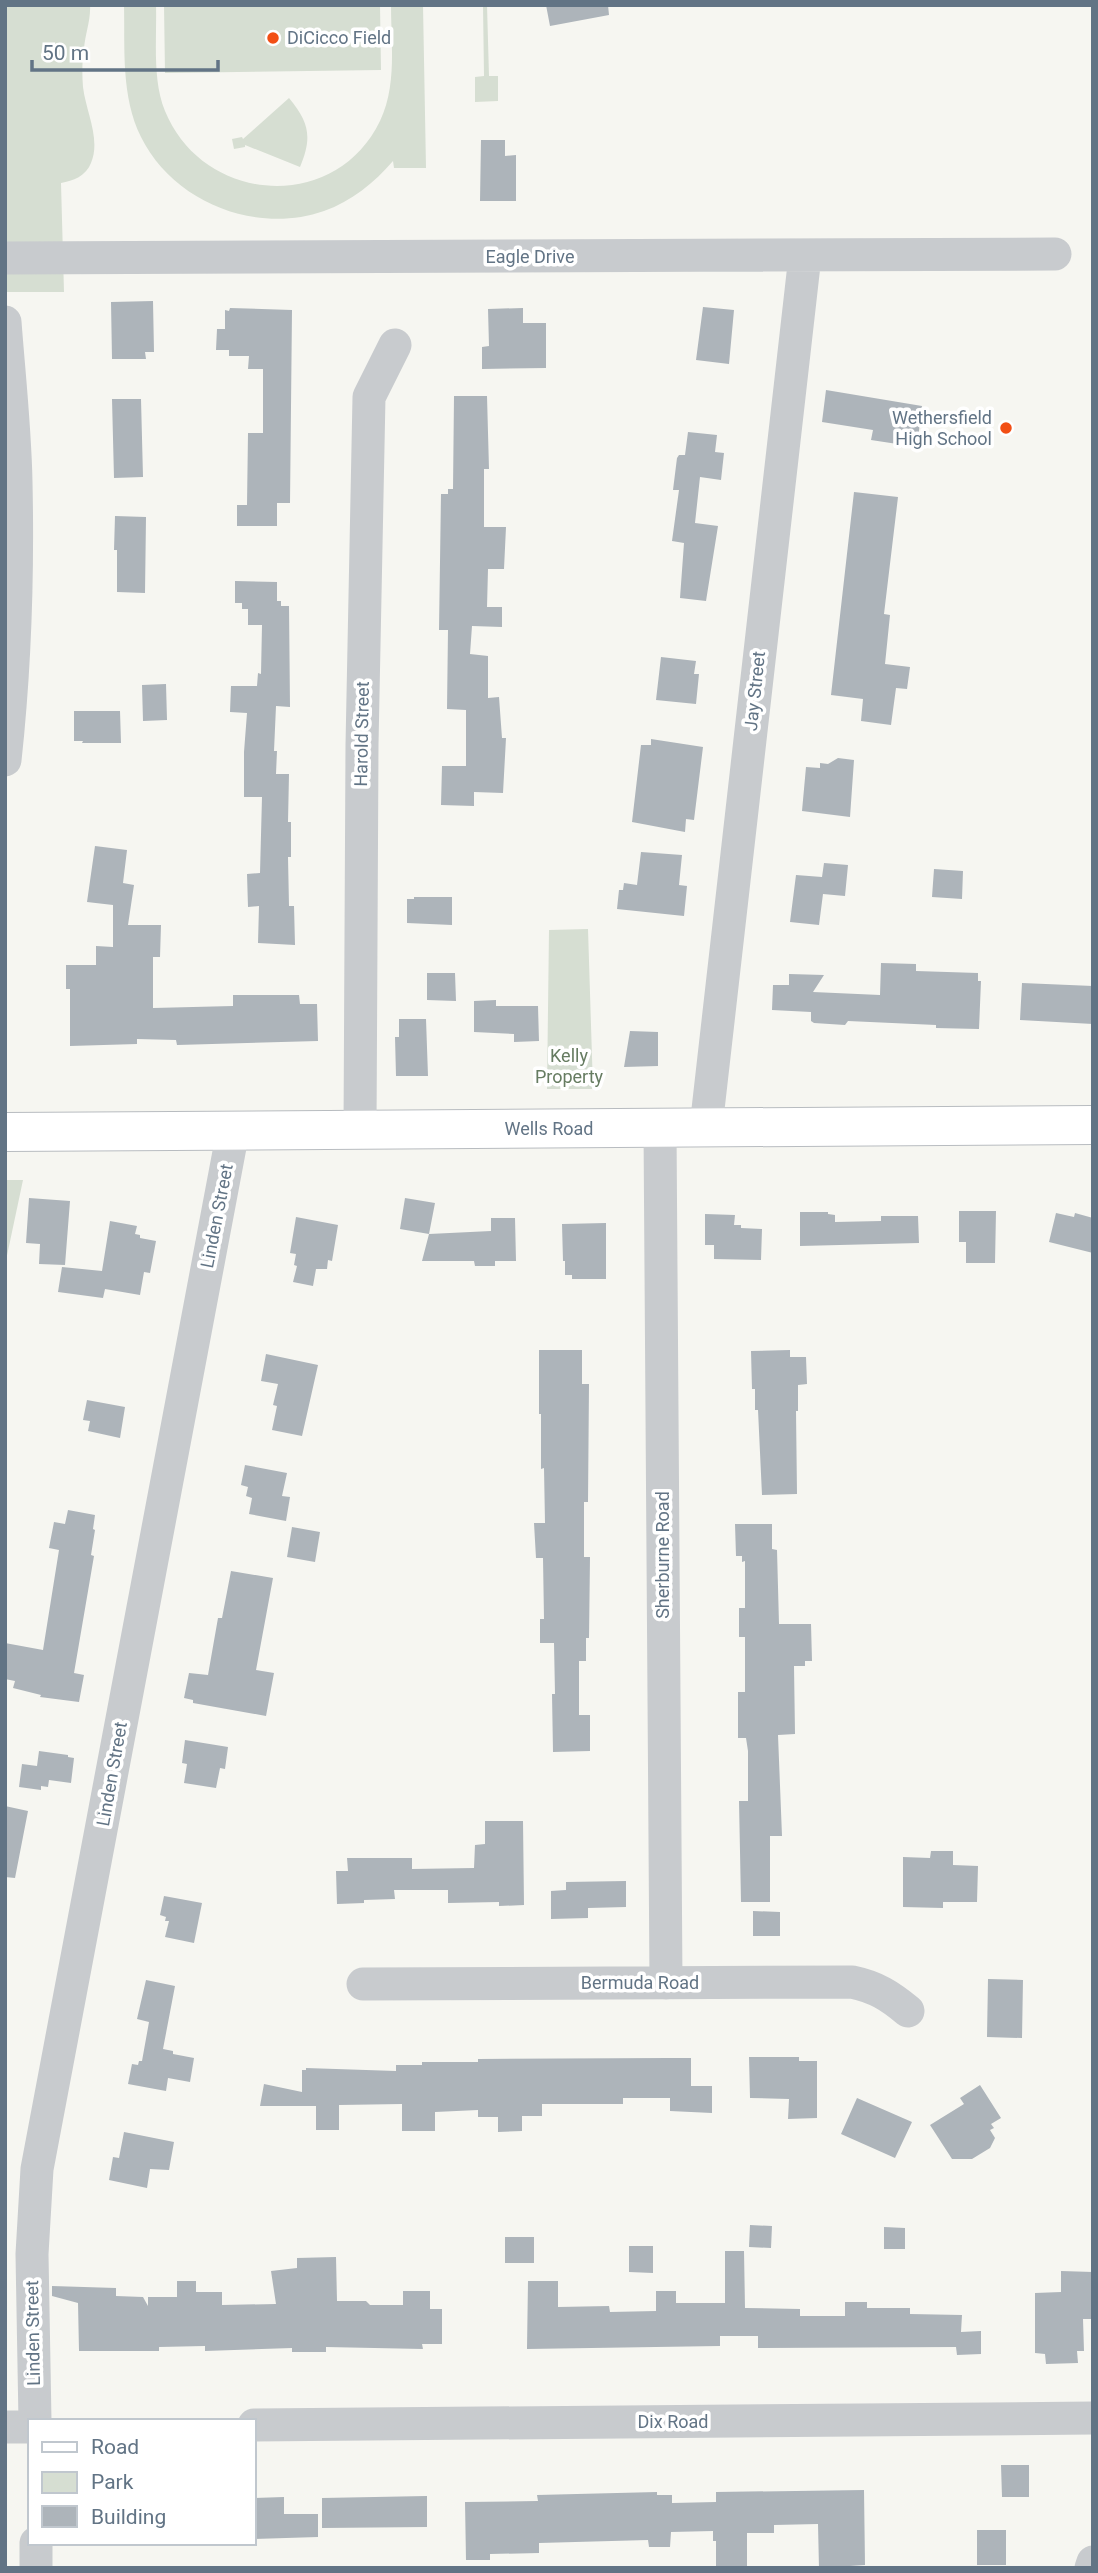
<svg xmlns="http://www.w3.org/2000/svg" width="1098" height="2573" font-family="Roboto,sans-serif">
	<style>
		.green { fill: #d6ded2 }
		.building { fill: #adb4ba }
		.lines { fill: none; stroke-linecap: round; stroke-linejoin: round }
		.major-casing { stroke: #b8bcc0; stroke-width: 40 }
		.minor { stroke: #c8cbce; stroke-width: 33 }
		.major { stroke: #fff; stroke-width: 38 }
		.poi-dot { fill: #f24f15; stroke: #fff; stroke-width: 2.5 }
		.labels { text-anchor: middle; stroke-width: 7; stroke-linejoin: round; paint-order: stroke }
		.poi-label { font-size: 18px; fill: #627485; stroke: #fff; text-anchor: start }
		.street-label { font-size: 18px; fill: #627485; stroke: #fff }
		.park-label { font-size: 18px; fill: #667c61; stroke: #fff }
	</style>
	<rect width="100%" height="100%" fill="#f6f6f1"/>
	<path class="green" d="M5,5H90C91,20 85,34 84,49C82,61 82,75 83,87C86,112 101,139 91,163C86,176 73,181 61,183L64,292H5Z
		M124,5H156C157,39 152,79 165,111C203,204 335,214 380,121C397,85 391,44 391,5H423L426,168H394L393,161C374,183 352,201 324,211C256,235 173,202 141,137C121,96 125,50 124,5Z
		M164,5H380L381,70L165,73Z
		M483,5H487L489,76H498V101L475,102V77L484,76Z
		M289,98C310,123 312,138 300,167L245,145V147L234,149L232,139L242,137L243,139Z
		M588,929L593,1089H547L549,930Z
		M5,1180H23L5,1265Z"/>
	<path class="building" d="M546,5H608L609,15L550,26Z
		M481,140H505V156L516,155V201H480Z
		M153,301L154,352H145L146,359H112L111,302Z
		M703,307L734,310L729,364L696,360Z
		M230,308L292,310L290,503H277V526H237V505H247L248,433H263V369H248L249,356H229V350H216L217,329H225V310L229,311Z
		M523,308V323H546V368L482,369V347L489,346L488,309Z
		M826,390L922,406L917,447L871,440L873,430L822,422Z
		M454,396H487L489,469H484V527H506L504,569H488L487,607H502V627L472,626L470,654L488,656V698L499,697L502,738H506L503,793L474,792V806L441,805L442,766H466V710L447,709L448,630H439L441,494H448V489H453Z
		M112,399H141L143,477L114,478Z
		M688,432L717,435L715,452L724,453L721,480L700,477L695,523L718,526L706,601L680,598L684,543L672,541L679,490H673L677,458L679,455H685Z
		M854,492L898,497L884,614L890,615L885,664L910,667L907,689L896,688L891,725L861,721L863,699L831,695Z
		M115,516L146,517L145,593L117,592V550H114Z
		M235,581L277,582V601H281V606H289L290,707L276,706L274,751H277L276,774H289L288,822H291V857H288L289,906H294L295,945L258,943L259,906L248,907L247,874L260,873L262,797H244V752L247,713L230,712L231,686H257L258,673L261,674L262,625H248V609H242V603H235Z
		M661,657L696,661L694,674H699L696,704L656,700Z
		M166,684L167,720L143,721L142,685Z
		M74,711H120L121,743H82L83,741H74Z
		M651,739L703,747L694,820L686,819L685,832L632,822L641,745H651Z
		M838,758L854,760L850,817L802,811L806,767L820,768V763L828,764Z
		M95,846L127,850L123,883L134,885L128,925H161L160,957H153V1008L233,1006V995H299L300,1004H317L318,1041L177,1045L176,1040L137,1039V1044L70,1046V989H66V965H96V946L113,947V905L87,902Z
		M641,852L682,855L679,885L687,886L684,916L617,909L619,890H623L624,883L637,885Z
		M824,863L848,865L845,896L823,894L819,925L790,922L796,875L822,877Z
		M934,869L963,871L962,899L932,897Z
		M414,897H452V925L407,923V899H414Z
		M881,963L916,964V971L978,973V981H981L979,1029L936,1028V1025L848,1021L845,1025L814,1023L811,1021V1012L772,1010L773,985H789V974L824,975L813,992L880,995Z
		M427,973H455L456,1001L427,1000Z
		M1022,983L1093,986V1024L1020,1020Z
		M496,1000V1006H538L539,1041L514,1042V1034L474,1032V1001Z
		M399,1019H426L428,1076H396L395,1037H399Z
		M630,1031L658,1032V1066L624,1067Z
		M29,1198L70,1201L65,1265L39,1264L40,1244L26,1243Z
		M405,1198L435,1203L429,1234L491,1231V1218H515L516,1261H495V1266H475L474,1261H422L429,1234L400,1229Z
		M959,1211H996L995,1263H966V1242H959Z
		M800,1212H828V1214L835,1215V1222L881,1221V1216H918L919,1243L800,1246Z
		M1056,1213L1074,1217L1075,1213L1093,1218V1253L1049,1242Z
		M705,1214L735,1215L734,1225H741V1228L762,1229L761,1260L714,1259V1245H705Z
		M296,1217L338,1225L332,1261L328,1260L327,1269H316L313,1286L293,1282L297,1266L294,1265L296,1254L290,1253Z
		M110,1221L137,1226L135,1234L140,1235V1238L156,1241L150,1273L144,1272L140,1295L105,1289L103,1298L58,1292L62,1267L102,1271Z
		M606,1223V1279H572V1275H565V1261H563L562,1224Z
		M539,1350H582V1384H589L588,1502H584V1557H590L589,1638H586V1661H579V1715H590V1751L553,1752L552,1694H555L554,1643H540V1619H544L543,1558H536L534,1523H545L544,1468L541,1469V1414H539Z
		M790,1350V1357H806L807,1384L798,1385V1411H796L797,1494L762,1495L758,1410H755V1389H752L751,1351Z
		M266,1354L318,1365L302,1436L272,1430L277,1406L273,1405L278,1384L261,1381Z
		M87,1400L125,1407L120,1438L88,1431L90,1421L83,1420Z
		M245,1465L287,1473L282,1496L290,1497L286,1521L249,1514L252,1498L246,1496L248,1487L241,1485Z
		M68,1510L95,1515L93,1529L95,1530L91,1555L94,1556L74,1673L84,1675L79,1702L40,1697L41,1695L13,1688L15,1681L5,1679V1643L43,1650L59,1550L49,1548L54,1522L65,1524Z
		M735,1524H772V1549L777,1550L779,1624H811L812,1661H805V1666H794L795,1734L778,1735L782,1836H770V1902H741L739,1801H748V1751L746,1738H738V1692H745V1637H739V1608H745V1561L742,1562V1556H736Z
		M292,1527L320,1532L315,1562L287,1557Z
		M231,1571L273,1578L256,1670L274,1673L266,1716L193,1703V1700L184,1698L189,1673L208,1675L218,1618H222Z
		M185,1740L228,1747L225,1769L220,1768L216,1788L184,1783L187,1764L182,1763Z
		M39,1751L68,1755V1757L74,1758L71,1783L49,1780L48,1787L41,1786V1790L19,1787L22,1764L37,1766Z
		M5,1806L28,1811L15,1878L5,1877Z
		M485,1821H523L524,1905L499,1906V1902L448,1903V1890H394L395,1899L364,1900V1903L337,1904L336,1871H348L347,1858H412V1869L474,1868L475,1845L485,1844Z
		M931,1851H953V1865L978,1866L977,1902H943V1908L903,1907V1857L930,1858Z
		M626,1881V1907L588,1908V1918L551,1919V1891L566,1890V1882Z
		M164,1896L202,1903L194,1943L165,1937L169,1921H165L166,1917L160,1915Z
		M753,1911L780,1912V1936H753Z
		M988,1979L1023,1980L1022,2038L987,2037Z
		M146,1980L175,1986L163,2049L173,2051V2054L194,2058L190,2082L168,2078L166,2091L128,2084L132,2064L138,2065L139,2061H142L149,2022L137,2019Z
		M749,2057H799V2061H817V2118L788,2119L789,2099L750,2098Z
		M669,2058H691V2086H712V2113L670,2111V2098H623V2104H542V2116H522V2131L498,2132V2117H478V2110L435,2112V2131H402V2104L339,2105V2130H316V2106H260L264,2084L302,2092V2070H306V2068L396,2071V2065H422V2062H478V2059Z
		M980,2085L1001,2118L991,2124L994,2128L990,2130L995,2138L990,2148L972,2159H952L930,2125L964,2104L960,2098Z
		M857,2098L912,2122L895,2158L841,2134Z
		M124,2132L174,2142L169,2170L150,2169L147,2188L109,2180L113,2157L119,2158Z
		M750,2225L772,2226L771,2248L749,2247Z
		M884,2227L905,2228V2249H884Z
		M505,2237H534V2263H505Z
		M629,2246H653V2273L629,2272Z
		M725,2251H744L745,2308L800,2309V2316H845V2302H867V2308H910V2314L962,2315L961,2332L981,2331V2354L957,2355L956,2347L758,2348V2336H720V2346L527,2349L528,2281H558V2307L609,2306L610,2312L656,2311V2291H676V2303H725Z
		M336,2257L337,2301H366L370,2305H403V2291H430V2309H442V2344H422L423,2349L326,2347V2352H292V2348L205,2351V2346L159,2347V2351H79L78,2303L52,2296V2286L116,2288V2296L143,2297L148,2306V2297H177V2281H196V2292H222V2305L276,2304L271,2271L297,2268V2258Z
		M1061,2271L1093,2272V2319H1083L1084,2351H1077L1078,2363L1046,2364L1045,2354L1035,2353V2293L1061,2292Z
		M1001,2465H1029V2497H1002Z
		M864,2490L865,2565L819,2568L818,2524L774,2525V2533H747V2568H716V2541H713V2531L671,2532L670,2547H649L648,2540L539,2543V2553L490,2554V2560H466L465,2502L538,2501L537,2495L657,2492V2495H672V2503L716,2502V2492Z
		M427,2496V2527L322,2528V2498Z
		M284,2497V2514H318V2537L254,2539V2498Z
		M977,2530H1006V2565H977Z"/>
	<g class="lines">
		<defs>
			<path id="major" d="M5,1132L1093,1125"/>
		</defs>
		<use href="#major" class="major-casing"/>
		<path class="minor" d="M5,258L1055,254
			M5,322C9,375 15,429 16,482C18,575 15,668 5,760
			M706,1127L805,256
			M660,1128L666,1983
			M360,1130L362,745L369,397L395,345
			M363,1984L852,1982C876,1987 890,1996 908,2011
			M35,2421L32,2254L37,2169L233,1131
			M254,2425L1093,2418
			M5,2427H30
			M36,2543V2568
			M1091,2568L1093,2562"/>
		<use href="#major" class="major"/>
	</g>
	<g class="poi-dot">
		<circle cx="273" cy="38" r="7"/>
		<circle cx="1006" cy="428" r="7"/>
	</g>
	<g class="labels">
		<g class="poi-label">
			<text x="287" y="44">DiCicco Field</text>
			<text x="992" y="424" text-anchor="end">Wethersfield<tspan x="992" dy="21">High School</tspan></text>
		</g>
		<g class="street-label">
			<text x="530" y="263">Eagle Drive</text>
			<text transform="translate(755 691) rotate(-84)" y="6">Jay Street</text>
			<text transform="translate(362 734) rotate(-89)" y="6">Harold Street</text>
			<text x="549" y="1135">Wells Road</text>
			<text transform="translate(217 1216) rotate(-79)" y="6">Linden Street</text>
			<text transform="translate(663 1555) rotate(-90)" y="6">Sherburne Road</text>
			<text transform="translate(112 1774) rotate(-80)" y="6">Linden Street</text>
			<text x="640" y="1989">Bermuda Road</text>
			<text transform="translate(33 2333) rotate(-91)" y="6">Linden Street</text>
			<text x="673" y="2428">Dix Road</text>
		</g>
		<g class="park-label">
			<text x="569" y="1062">Kelly<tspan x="569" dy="21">Property</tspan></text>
		</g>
	</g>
	<rect width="1098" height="2573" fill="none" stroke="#627485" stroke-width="14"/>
	<rect x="28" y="2419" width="228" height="126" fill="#ffffff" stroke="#c0c7ce" stroke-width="2"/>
	<rect x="42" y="2442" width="35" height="10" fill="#ffffff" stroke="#c0c7ce" stroke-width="2"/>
	<text x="91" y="2454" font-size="21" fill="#627485">Road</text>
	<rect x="42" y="2472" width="35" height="21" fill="#d6ded2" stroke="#c0c7ce" stroke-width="2"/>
	<text x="91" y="2489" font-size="21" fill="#627485">Park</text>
	<rect x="42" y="2506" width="35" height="21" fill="#adb4ba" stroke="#c0c7ce" stroke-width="2"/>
	<text x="91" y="2524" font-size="21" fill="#627485">Building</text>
	<path d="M32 60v10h186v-10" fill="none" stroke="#627485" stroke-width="3.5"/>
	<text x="42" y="60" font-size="21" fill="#627485" stroke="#ffffff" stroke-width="5" paint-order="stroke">50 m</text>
</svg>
